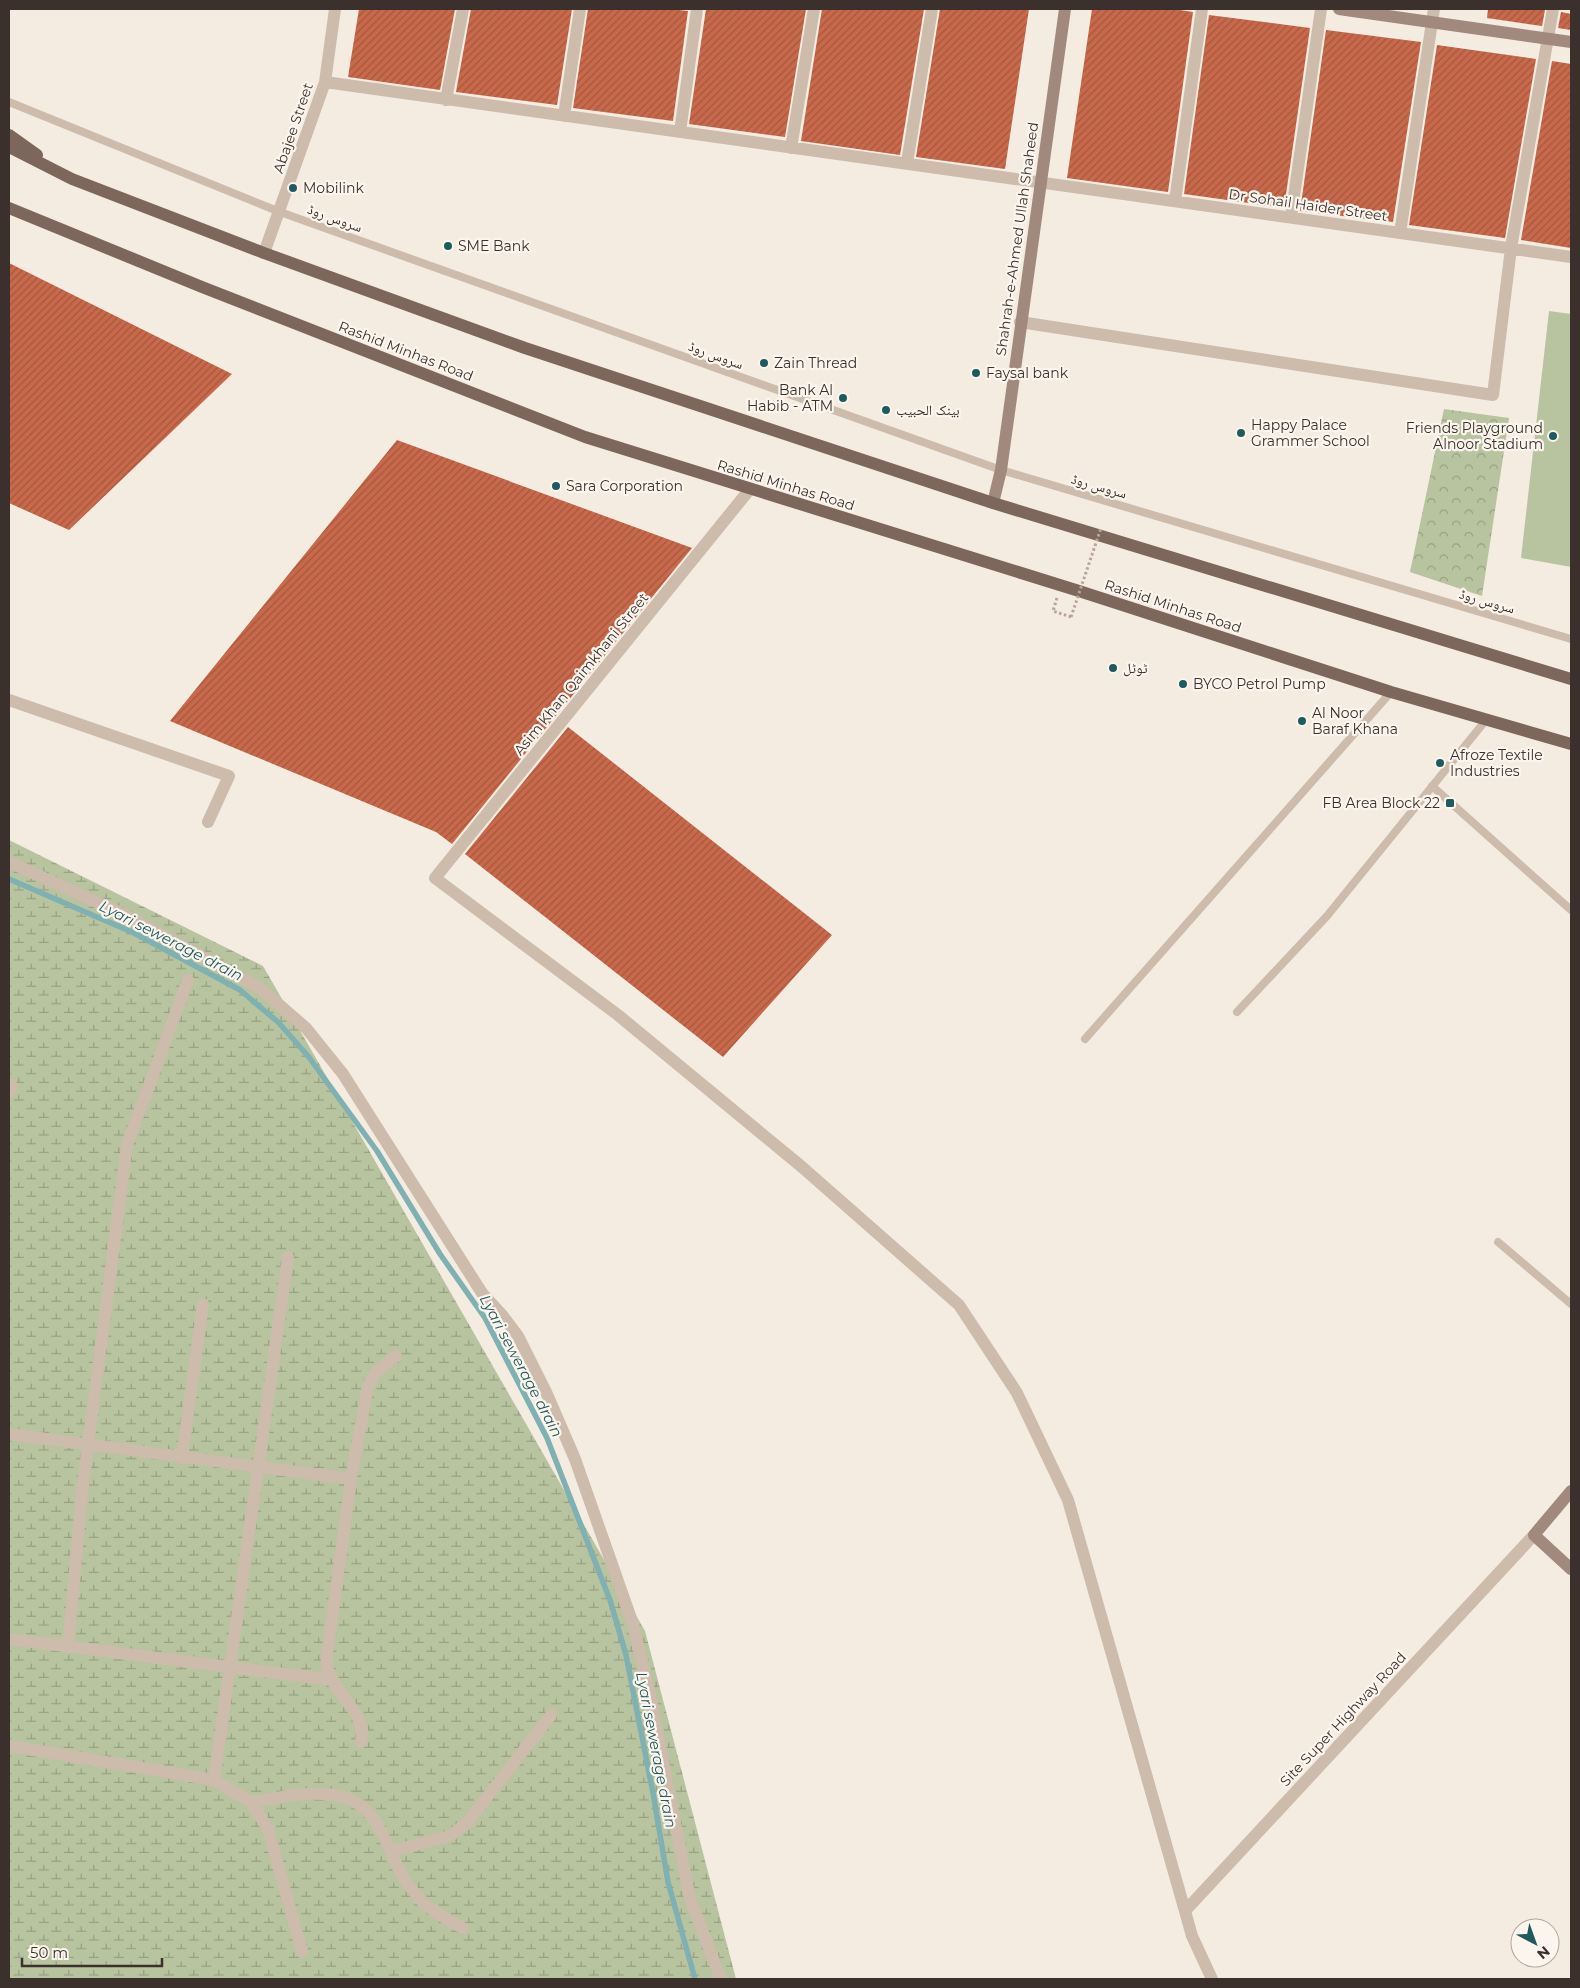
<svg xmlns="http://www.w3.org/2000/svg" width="1580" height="1988" font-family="Montserrat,'Noto Naskh Arabic',sans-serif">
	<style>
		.wetland { fill: url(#wetland-marsh) }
		.park { fill: url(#park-crowns) }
		.pitch { fill: #b8c4a0 }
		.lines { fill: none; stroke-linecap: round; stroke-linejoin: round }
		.stream { stroke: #7fb0b2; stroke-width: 5.5 }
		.building { fill: url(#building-hatch) }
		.path { stroke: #b9a596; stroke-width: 3; stroke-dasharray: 2.5 2.5; stroke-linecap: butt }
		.lane { stroke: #cdbbac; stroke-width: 8 }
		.street { stroke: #cdbbac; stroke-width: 12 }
		.secondary { stroke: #a18a7d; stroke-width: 12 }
		.primary { stroke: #7d675c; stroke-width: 12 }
		.path-bridge { stroke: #b9a596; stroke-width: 3; stroke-dasharray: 2.5 2.5; stroke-linecap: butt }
		.poi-dot { fill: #1f5a5e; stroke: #fbf5ee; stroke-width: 2 }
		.labels { text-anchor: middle; stroke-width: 4.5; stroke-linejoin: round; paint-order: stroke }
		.street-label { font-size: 14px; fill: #3b302b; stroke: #fbf5ee }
		.poi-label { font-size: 14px; fill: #3b302b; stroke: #fbf5ee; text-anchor: start }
		.water-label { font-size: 15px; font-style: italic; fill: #1f5a5e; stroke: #fbf5ee }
	</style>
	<defs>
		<pattern id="wetland-marsh" width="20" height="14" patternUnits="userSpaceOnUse" patternTransform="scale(1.25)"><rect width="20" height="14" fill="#b8c4a0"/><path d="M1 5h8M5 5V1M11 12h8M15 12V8" fill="none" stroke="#97a083"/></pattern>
		<pattern id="park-crowns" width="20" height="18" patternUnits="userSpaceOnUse" patternTransform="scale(1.25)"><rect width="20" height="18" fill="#b8c4a0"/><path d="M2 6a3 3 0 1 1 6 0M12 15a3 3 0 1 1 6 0" fill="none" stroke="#97a083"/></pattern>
		<pattern id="building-hatch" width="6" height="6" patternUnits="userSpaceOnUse" patternTransform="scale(1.25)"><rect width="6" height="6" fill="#c8694b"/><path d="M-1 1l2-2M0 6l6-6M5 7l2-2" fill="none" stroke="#a4573f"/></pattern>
	</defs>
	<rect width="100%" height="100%" fill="#f4ebe1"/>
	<path class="wetland" d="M9,840L263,966L645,1631L736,1979H9Z"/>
	<path class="park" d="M1444,409L1509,418L1482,596L1410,572Z"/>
	<path class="pitch" d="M1549,311L1571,314V567L1521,558Z"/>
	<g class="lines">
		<path class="stream" d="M9,879L134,933L240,990L278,1022L308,1056L377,1151L440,1254L485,1318L547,1438L610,1600L626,1655L653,1793L668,1882L695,1979"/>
	</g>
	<path class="building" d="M359,9H455L440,90L348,77Z
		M471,9H572L557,105L456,92Z
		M588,9H669L688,11L673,121L573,108Z
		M706,9H806L785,137L689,124Z
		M822,9H924L900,155L801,141Z
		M940,9H1029L1005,169L916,157Z
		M1092,9H1173L1193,12L1168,192L1067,178Z
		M1488,9H1536L1545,10L1542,26L1487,18Z
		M1561,12L1571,14V30L1558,28Z
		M1209,15L1310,28L1284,208L1184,194Z
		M1326,30L1421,42L1393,222L1300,211Z
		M1437,45L1536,59L1505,238L1409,225Z
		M1552,61L1571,64V248L1521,240Z
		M9,263L232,374L69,530L9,503Z
		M397,440L692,548L452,844L436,832L170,721Z
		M568,727L832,935L723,1057L465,854Z"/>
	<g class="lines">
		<path class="path" d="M1057,598L1053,611L1071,617"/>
		<path class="lane" d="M9,102L280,212L1001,470L1571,639
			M1432,786L1571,910
			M1237,1012L1327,916L1486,720
			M1085,1039L1391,692
			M1498,1242L1571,1304"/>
		<path class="street" d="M325,82L1571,257
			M446,100L463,9
			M564,116L580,9
			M680,132L697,9
			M791,148L814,9
			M907,163L932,9
			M1175,201L1202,9
			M1291,217L1321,9
			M1400,233L1434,9
			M264,253L325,82L335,9
			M1020,322L1493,395L1511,248L1553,9
			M750,489L435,878L618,1015L802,1167L959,1305L1017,1393L1068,1500L1185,1911L1192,1936L1212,1979
			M9,700L229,776L208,822
			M9,862L125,915L260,988L306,1028L343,1074L482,1293L503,1316L518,1336L546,1392L575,1459L633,1624L651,1700L690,1899L721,1979
			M9,1092L12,1086
			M9,1434L351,1479
			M182,1458L203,1304
			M9,1639L332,1680
			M68,1647L82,1492L127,1145L188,980
			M361,1742C369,1715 334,1694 328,1670C326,1665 327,1659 327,1654L351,1479L368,1386L376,1372L396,1356
			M9,1746L214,1780L251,1802L268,1829L302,1951
			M214,1780L288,1257
			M251,1802C281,1798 313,1789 343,1797C383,1807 387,1856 407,1883C425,1908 437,1914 463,1928
			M392,1851L450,1836L467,1823L551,1715
			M1185,1911L1534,1535"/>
		<path class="secondary" d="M1339,9L1571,42
			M993,503L1001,470L1065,9
			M1571,1491L1534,1535L1571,1569"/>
		<path class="primary" d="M9,135L37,155
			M9,147L72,179L264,253L525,348L993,503L1571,679
			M9,208L202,287L585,437L1079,591L1391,692L1571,744"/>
		<path class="path-bridge" d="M1071,617L1101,528"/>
	</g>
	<g class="poi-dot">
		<circle cx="293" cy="188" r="5"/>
		<circle cx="448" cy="246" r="5"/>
		<circle cx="764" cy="363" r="5"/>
		<circle cx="976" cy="373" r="5"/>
		<circle cx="843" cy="398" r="5"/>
		<circle cx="886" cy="410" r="5"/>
		<circle cx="1241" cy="433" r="5"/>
		<circle cx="1553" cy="436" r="5"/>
		<circle cx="556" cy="486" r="5"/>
		<circle cx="1113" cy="668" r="5"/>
		<circle cx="1183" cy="684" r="5"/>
		<circle cx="1302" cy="721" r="5"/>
		<circle cx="1440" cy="763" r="5"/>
		<rect x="1445" y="798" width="10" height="10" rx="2.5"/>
	</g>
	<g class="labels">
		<g class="street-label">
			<text transform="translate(293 128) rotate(-71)" y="5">Abajee Street</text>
			<text transform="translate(1308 205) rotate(8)" y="5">Dr Sohail Haider Street</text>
			<text transform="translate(335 218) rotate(20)" y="5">سروس روڈ</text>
			<text transform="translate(1017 239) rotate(-82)" y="5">Shahrah-e-Ahmed Ullah Shaheed</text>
			<text transform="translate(406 351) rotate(21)" y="5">Rashid Minhas Road</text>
			<text transform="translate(716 355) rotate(20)" y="5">سروس روڈ</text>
			<text transform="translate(786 485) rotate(17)" y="5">Rashid Minhas Road</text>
			<text transform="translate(1099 486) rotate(16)" y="5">سروس روڈ</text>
			<text transform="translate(1487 601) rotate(16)" y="5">سروس روڈ</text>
			<text transform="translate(1173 606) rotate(18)" y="5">Rashid Minhas Road</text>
			<text transform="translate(581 674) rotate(-51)" y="5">Asim Khan Qaimkhani Street</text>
			<text transform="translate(1343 1719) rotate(-47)" y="5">Site Super Highway Road</text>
		</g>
		<g class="poi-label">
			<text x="303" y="193">Mobilink</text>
			<text x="458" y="251">SME Bank</text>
			<text x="774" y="368">Zain Thread</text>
			<text x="986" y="378">Faysal bank</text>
			<text x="833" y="395" text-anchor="end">Bank Al<tspan x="833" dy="16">Habib - ATM</tspan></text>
			<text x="896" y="415">بينک الحبيب</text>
			<text x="1251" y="430">Happy Palace<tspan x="1251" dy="16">Grammer School</tspan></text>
			<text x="1543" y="433" text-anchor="end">Friends Playground<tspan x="1543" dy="16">Alnoor Stadium</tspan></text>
			<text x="566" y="491">Sara Corporation</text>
			<text x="1123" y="673">ٹوٹل</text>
			<text x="1193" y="689">BYCO Petrol Pump</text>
			<text x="1312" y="718">Al Noor<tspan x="1312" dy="16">Baraf Khana</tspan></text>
			<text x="1450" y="760">Afroze Textile<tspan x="1450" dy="16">Industries</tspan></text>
			<text x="1440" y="808" text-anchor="end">FB Area Block 22</text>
		</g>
		<g class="water-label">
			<text transform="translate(171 941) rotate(27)" y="5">Lyari sewerage drain</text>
			<text transform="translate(521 1366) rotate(62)" y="5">Lyari sewerage drain</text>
			<text transform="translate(656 1750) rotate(79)" y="5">Lyari sewerage drain</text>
		</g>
	</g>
	<rect width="1580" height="1988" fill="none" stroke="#3b302b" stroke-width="20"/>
	<g transform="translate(1535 1943) rotate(139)"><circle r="24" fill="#fbf5ee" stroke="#aea6a0"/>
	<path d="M0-4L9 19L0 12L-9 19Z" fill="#1f5a5e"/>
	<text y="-8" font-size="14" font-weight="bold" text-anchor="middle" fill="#3b302b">N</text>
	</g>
	<path d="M22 1958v8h140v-8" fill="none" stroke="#3b302b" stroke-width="2.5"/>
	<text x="30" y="1958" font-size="15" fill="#3b302b" stroke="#fbf5ee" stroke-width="4" paint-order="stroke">50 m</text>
</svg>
